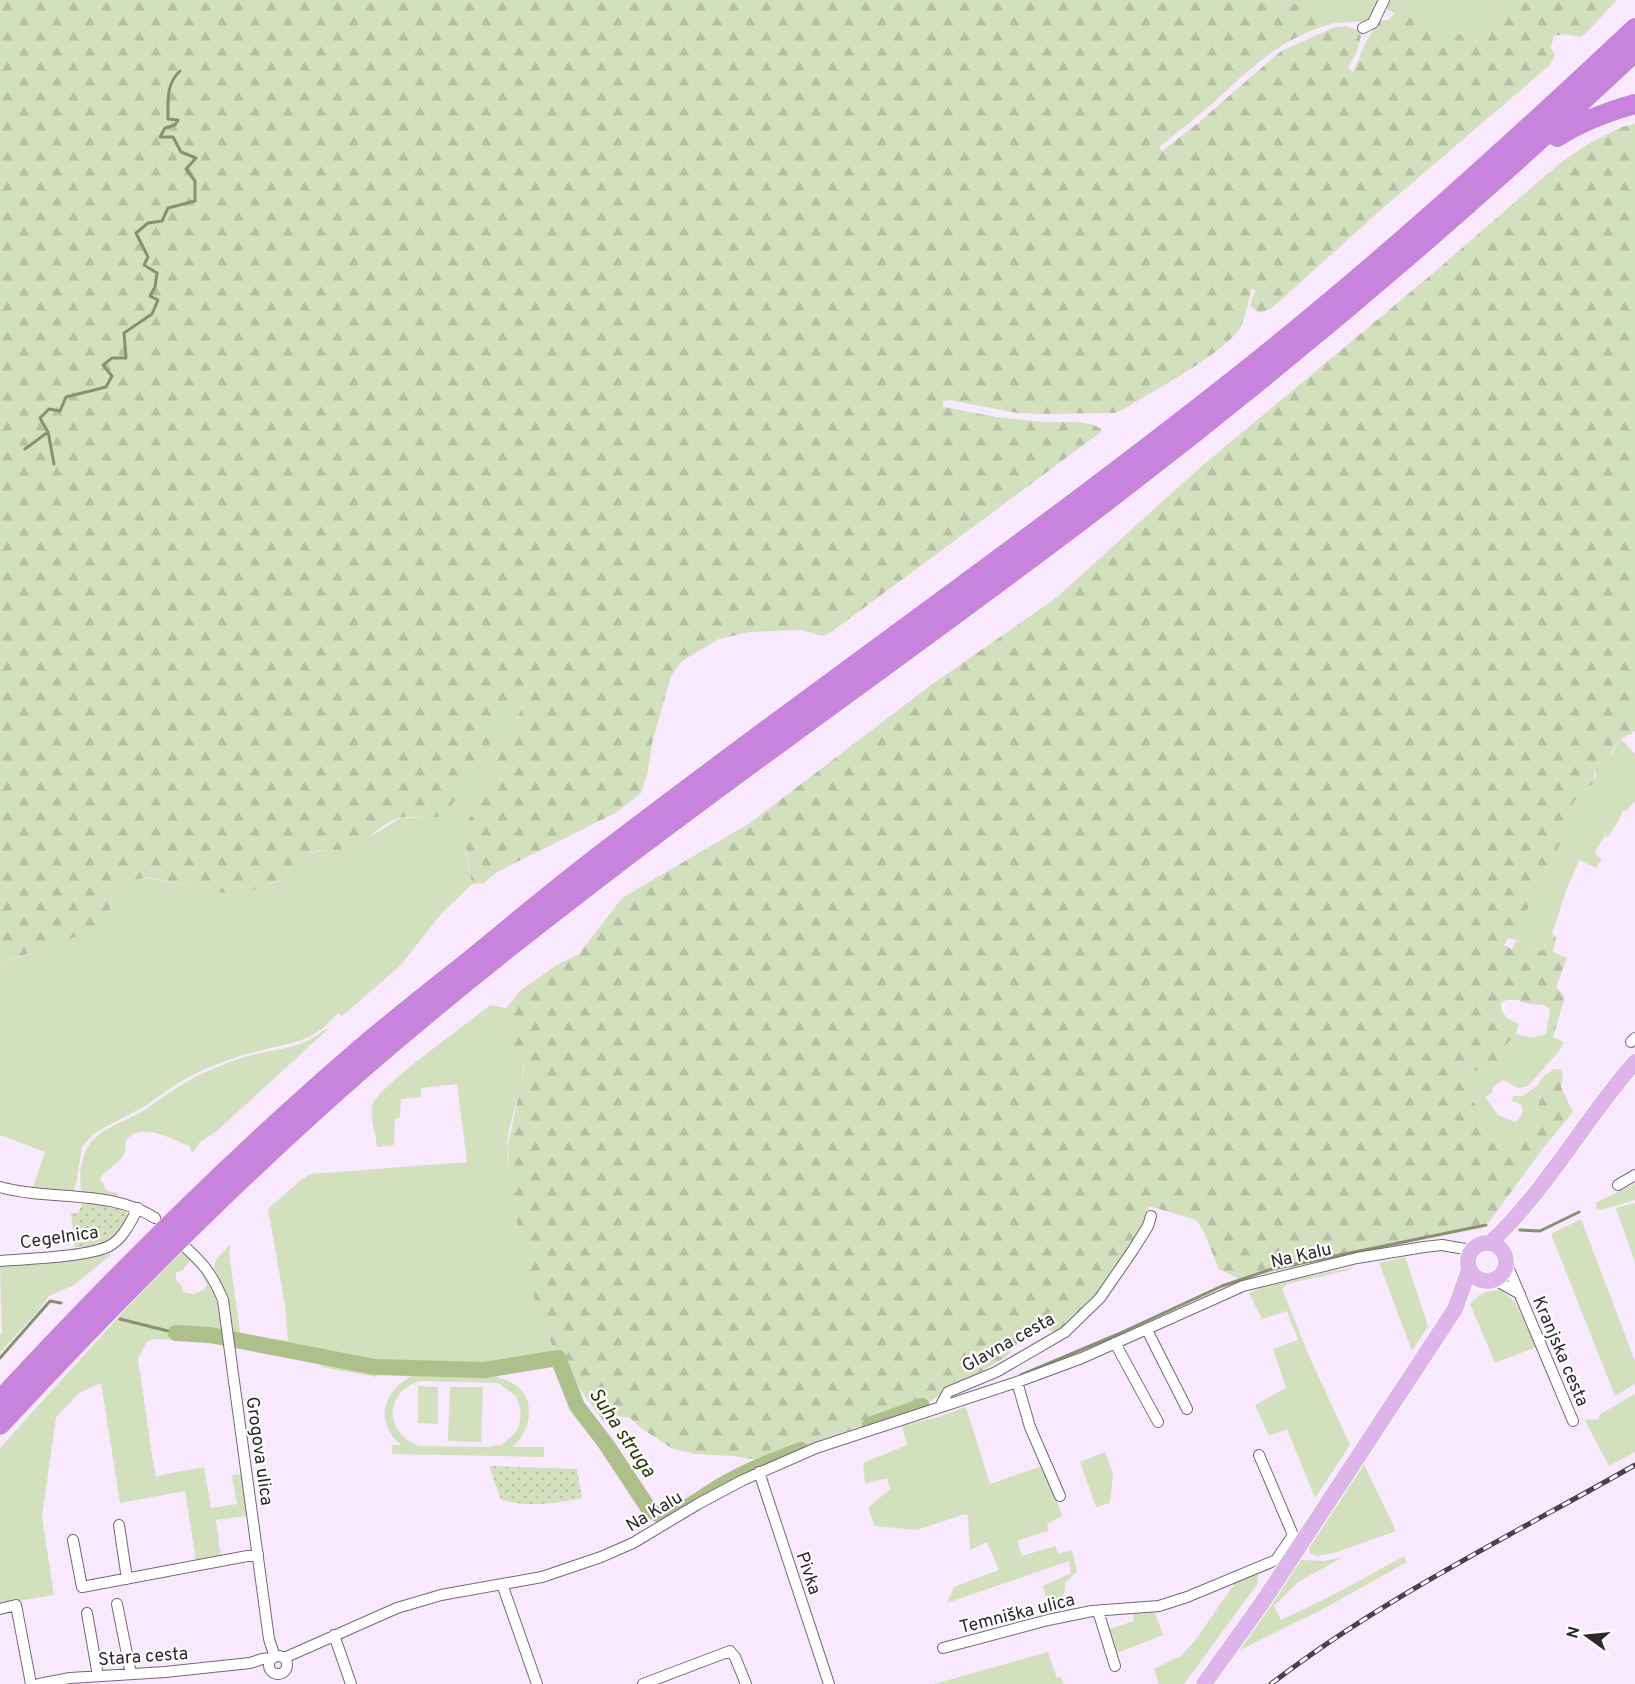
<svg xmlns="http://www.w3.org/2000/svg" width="1635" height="1684" font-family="Overpass,sans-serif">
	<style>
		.grass { fill: #d3e0bd; fill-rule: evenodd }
		.forest { fill: url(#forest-firs) }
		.park { fill: url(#park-dots) }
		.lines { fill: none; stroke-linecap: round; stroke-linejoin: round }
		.stream { stroke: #87916f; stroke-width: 3 }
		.river { stroke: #adbf8b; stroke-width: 16 }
		.street-casing { stroke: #756779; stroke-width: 12 }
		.primary-casing { stroke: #fff; stroke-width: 18 }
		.highway-casing { stroke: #fff; stroke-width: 21 }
		.street { stroke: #fff; stroke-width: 10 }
		.primary { stroke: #deb5ea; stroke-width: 16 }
		.highway { stroke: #c884dc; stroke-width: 20 }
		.rail-casing { stroke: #48414b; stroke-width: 5 }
		.rail { stroke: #fdfdfd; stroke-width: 3; stroke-dasharray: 9; stroke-linecap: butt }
		.labels { text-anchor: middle; stroke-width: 4.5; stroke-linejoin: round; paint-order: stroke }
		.street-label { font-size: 18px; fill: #2d272f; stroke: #fdfdfd }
		.water-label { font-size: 20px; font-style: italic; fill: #2c3b00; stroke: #fdfdfd }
	</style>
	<defs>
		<pattern id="forest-firs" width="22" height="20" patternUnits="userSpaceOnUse" patternTransform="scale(1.5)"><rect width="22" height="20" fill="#d3e0bd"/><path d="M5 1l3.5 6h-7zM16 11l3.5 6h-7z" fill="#b5c0a3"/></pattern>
		<pattern id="park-dots" width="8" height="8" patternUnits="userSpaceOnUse" patternTransform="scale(1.5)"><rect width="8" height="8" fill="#d3e0bd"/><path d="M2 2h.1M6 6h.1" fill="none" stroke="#b5c0a3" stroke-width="1.8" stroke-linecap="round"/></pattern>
	</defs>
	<rect width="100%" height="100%" fill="#f9e9fe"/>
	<path class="grass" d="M1266,0H1379L1368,21L1335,23V14L1300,4L1271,5Z
		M1388,0H1501L1494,17L1487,42L1484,44L1394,13L1384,7Z
		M526,685L530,688L529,695L502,746L487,783L466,825V852L472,884L441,914L400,966L342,1016L338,1013L322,1029L307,1038L292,1043L242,1055L202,1070L178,1083L145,1106L94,1133L82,1147L76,1184L72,1193L32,1190L45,1152L0,1135V964L27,955L109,920L111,891L130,881L142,877L215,891L254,888L283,880L306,854L330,849L352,848L402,817L417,818L440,816L461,790L518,692Z
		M1621,739L1635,754V801L1626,811H1622L1619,820L1608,837L1605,836L1594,853L1602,859L1596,868L1579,860L1566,891L1552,934L1543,950L1539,951L1508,937L1529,907L1570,824V808L1578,796L1596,777L1594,767L1599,760L1612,753Z
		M490,1005L506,1008L513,1050L523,1062C525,1092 507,1119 507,1148C506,1161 512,1172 513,1185C516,1213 522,1239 528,1266C536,1300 541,1327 558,1358L484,1370L376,1367L377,1377L321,1367L320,1361L339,1363L340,1360L232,1337L225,1290L214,1267L217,1258L231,1244L229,1252L240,1333L288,1341L285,1305L268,1209L302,1179L311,1174L467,1162L457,1084L421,1088V1097L401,1099L400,1117L395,1119L394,1145L377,1147C376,1135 370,1118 372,1106C376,1087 471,1022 490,1005Z
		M325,1029H328L217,1131L200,1142L192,1153L189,1146C174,1140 141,1121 127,1139C124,1144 127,1151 123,1156C116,1166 105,1170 100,1179L107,1191L118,1193L119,1198L82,1193C78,1181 81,1156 89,1145C101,1128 126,1121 143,1111C157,1102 170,1091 185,1083C203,1072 224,1064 244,1057C271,1049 303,1050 325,1029Z
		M1516,1034L1531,1038L1546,1034L1564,1042L1560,1050L1528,1086L1518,1088L1503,1080L1492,1088L1493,1092L1485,1097L1498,1115L1515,1122C1522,1117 1524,1112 1521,1104L1512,1101L1513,1096H1523L1537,1086L1543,1089L1534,1118L1538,1130L1529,1141H1516L1494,1131L1458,1080L1462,1071L1494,1069L1507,1057L1505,1046Z
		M1635,1184V1200L1601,1210L1596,1208L1597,1202Z
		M1635,1203V1262L1616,1208Z
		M1581,1219L1635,1361V1384L1615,1396L1551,1234Z
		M182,1251C206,1275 225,1302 221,1337L182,1330L175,1340L152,1339L146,1343L138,1359L153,1462L156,1476L204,1467L211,1508L237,1504L232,1475L242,1474L247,1516L216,1520L221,1557L196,1561L185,1491L120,1503L101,1383L79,1393L56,1417L42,1517L54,1595L0,1604V1448L123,1312ZM190,1261L200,1271L207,1285L204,1290L193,1294L183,1292L182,1286L176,1280V1273L183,1270Z
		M112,1254L74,1285L49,1296L38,1311L0,1353V1335L2,1334L0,1265Z
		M1405,1257L1428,1326L1412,1351L1379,1263Z
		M1354,1267L1349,1270L1287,1284L1282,1289L1309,1356L1350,1445L1315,1498L1287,1429L1269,1436L1255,1405L1286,1388L1273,1349L1298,1340L1287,1311L1262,1319L1249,1293L1267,1285Z
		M1501,1290L1515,1302L1536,1347L1495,1363L1470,1304C1480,1293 1486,1290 1501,1290Z
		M419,1373C451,1374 526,1364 529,1409C530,1424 523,1437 513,1447H544V1457L392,1454V1445H401C371,1420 386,1385 419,1373ZM420,1381L498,1383L516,1396L521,1411L519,1426L515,1433L501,1445L487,1447L419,1446C384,1433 384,1392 420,1381Z
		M418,1386L438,1387V1424L418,1423Z
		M450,1387H483L481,1442L448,1441Z
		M1635,1394V1452L1609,1466L1585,1421L1588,1419L1598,1420L1600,1414Z
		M966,1407L990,1484L1045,1465L1062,1516L1047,1524L1049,1530L1017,1541L1022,1556L1055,1546L1058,1554L1072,1550L1077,1572L1065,1582C1066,1598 1058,1600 1055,1614L1050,1615L1043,1586L1071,1573L1069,1561L947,1603L954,1587L999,1570L987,1542L970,1550L968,1516L966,1514L916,1530L875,1526L868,1508L890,1489L887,1478L865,1484L863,1463L907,1445L902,1426L938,1417Z
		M1105,1452L1113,1475L1110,1503L1096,1507L1080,1462Z
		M1363,1462L1396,1531L1334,1553L1316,1556L1310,1553L1309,1548L1312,1539Z
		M1404,1556L1407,1562L1321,1610L1240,1650L1296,1565L1301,1560L1325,1561L1343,1557L1298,1582L1274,1606L1281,1620L1333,1595Z
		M1254,1572L1258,1573V1583L1184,1684H1159L1154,1669L1181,1656L1194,1642L1237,1580Z
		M1154,1610L1163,1635L1114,1654L1106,1630L1134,1621L1133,1612Z
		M1048,1652L1057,1678L1061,1677L1064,1684H934Z"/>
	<path class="forest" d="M0,0H1266L1271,5L1300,4L1335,13V23C1281,37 1252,67 1213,103C1195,118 1177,133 1159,147L1162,151L1198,123L1281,51L1335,27L1346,26L1357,30L1361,36L1357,51L1348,69L1353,72L1366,42L1379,21L1389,20L1394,13L1440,27L1484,44L1487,42L1494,17L1501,0H1617L1586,33L1580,37L1564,34L1554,36L1551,47L1555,55L1550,65L1384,207L1272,308L1263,312H1258L1250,306L1255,290L1252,288C1248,301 1246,316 1240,328C1226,352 1149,394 1122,410L1115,413L1039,414L1017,413L949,400L943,401V407L996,417L1043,422H1079L1094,425L1101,429V432L830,633L823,636L801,630L750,632L719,639L682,661L671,676L652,743L648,771L641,793L617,812L495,873L484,883L472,884L465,841L466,825L487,783L502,746L529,695L530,688L526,685L518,692C507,712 456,810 440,816C428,820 414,816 403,817C386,819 371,838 356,846C338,856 303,839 299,870C284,884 261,881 246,896H238L146,877L130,881L111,891L109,920L97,929L0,964Z
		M1635,124V731L1621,739L1608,756L1599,760L1594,767V784L1587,787L1578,796L1570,808V824L1529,907L1504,945L1512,949L1516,941L1539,951L1543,950L1552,934L1556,937L1553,952L1567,958L1556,987L1565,997L1553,1037L1549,1038L1546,1034L1550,1009L1542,1004C1527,1008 1515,993 1501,1003C1500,1015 1509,1020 1519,1024L1516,1034L1505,1046L1507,1057L1504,1065L1494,1069L1462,1071L1458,1080L1494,1131L1516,1141H1529L1538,1130L1534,1118L1543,1090L1537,1086L1542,1078L1554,1069L1561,1070L1563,1075L1561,1087L1573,1112L1544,1147L1489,1222L1475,1227L1239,1279L1219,1269L1204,1232L1196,1220L1149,1206L1140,1230L1122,1266L1057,1335L1040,1324L1030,1328L1006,1357L922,1406L812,1443L770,1462L733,1456L695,1454L673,1449L641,1428L630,1418L618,1416L604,1422L558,1358L538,1315L516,1218L507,1149L524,1071L523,1062L513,1050L506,1008L520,991L557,965L579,954L622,898L750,823L931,685L1056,598L1196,471L1431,275L1560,163L1590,143L1622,127Z"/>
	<path class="park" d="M83,1203L123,1207L127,1210C128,1239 97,1247 75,1247L71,1213H78Z
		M489,1466L577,1469L582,1498C553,1504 530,1507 501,1500Z"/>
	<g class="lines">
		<path class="stream" d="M48,432L54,464
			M25,449L48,432L40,418L49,409L60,411L66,397L106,387L112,376L103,365L112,358H126L124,333L152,314L158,300L150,296L155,287L157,273L144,265L148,257L136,233L148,223L162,221L168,208L195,201V181L186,169L196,158L181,152L173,137H160L165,128L175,125L178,120L168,119C168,100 166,84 180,71
			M1520,1230L1540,1231L1579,1212
			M120,1319L176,1333
			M0,1358L50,1301L61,1303
			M1021,1375L1116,1335L1222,1286L1272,1269L1486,1225"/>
		<path class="river" d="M176,1333L210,1335L375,1367L484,1370L558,1358L577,1406L606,1444L649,1509L663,1517C685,1512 704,1495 724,1484C748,1470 775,1460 801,1450
			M870,1425L922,1406"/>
		<defs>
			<path id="street" d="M1363,28L1373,23L1384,0
				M1631,1042L1635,1038
				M1618,1185L1635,1175
				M0,1187C50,1201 110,1189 155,1218
				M186,1248C205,1265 213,1276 223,1300L269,1639L275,1657
				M0,1261C26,1259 91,1257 111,1245C124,1237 131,1221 138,1208
				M1506,1262L1573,1421
				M1493,1279L1520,1294
				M1147,1330L1187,1409
				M1115,1343L1158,1422
				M1017,1382L1030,1427L1060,1496
				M941,1405L948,1392L996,1372L1065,1332L1100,1298L1133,1250L1148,1226L1151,1216
				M1259,1455L1293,1535L1276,1560
				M759,1472L829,1684
				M119,1525L127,1579
				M73,1540L82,1587L258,1554
				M502,1584L537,1684
				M117,1604L131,1674
				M0,1609L16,1605L31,1684
				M1098,1611L1115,1666
				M87,1613L98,1676
				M334,1635L351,1684
				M943,1648L1048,1620L1092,1611L1159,1606L1187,1597L1276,1560L1289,1561
				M269 1665a9 9 0 1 1 18 0a9 9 0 1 1-18 0Z
				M284,1658L397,1608L441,1595L542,1577L601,1557L633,1543L698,1504L743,1480L816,1448L1017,1382L1082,1358L1243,1286L1357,1258L1424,1247L1442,1245L1471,1250
				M39,1684L70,1678L165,1672L250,1663L262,1659L273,1658
				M643,1684L730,1651L735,1657L746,1684"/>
			<path id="primary" d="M1490,1243C1547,1190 1584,1120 1635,1062
				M1468 1262a19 19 0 1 1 38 0a19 19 0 1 1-38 0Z
				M1204,1684L1262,1603L1455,1309L1469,1270"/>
			<path id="highway" d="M1557,137C1582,121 1606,112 1635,104
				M0,1400C112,1279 228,1163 353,1055C391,1022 431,991 470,960C514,924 558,887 604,852C811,693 1026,544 1231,382C1372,271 1504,151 1635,28
				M0,1425C117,1299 238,1177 368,1064C596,867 846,699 1086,517C1277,372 1460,217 1635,52"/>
		</defs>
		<use href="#street" class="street-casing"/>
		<use href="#primary" class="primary-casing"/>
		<use href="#highway" class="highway-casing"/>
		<use href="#street" class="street"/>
		<use href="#primary" class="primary"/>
		<use href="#highway" class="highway"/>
		<defs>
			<path id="rail" d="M1271,1684C1383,1598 1512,1535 1635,1465"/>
		</defs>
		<use href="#rail" class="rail-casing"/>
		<use href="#rail" class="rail"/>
	</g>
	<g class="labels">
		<g class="street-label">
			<text transform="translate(59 1237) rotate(-8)" y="6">Cegelnica</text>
			<text transform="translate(1301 1255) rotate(-13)" y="6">Na Kalu</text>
			<text transform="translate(1008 1342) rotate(-29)" y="6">Glavna cesta</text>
			<text transform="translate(1561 1351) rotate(67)" y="6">Kranjska cesta</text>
			<text transform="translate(260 1451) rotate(82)" y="6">Grogova ulica</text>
			<text transform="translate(654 1511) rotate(-31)" y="6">Na Kalu</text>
			<text transform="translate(809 1573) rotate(71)" y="6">Pivka</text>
			<text transform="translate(1017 1613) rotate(-14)" y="6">Temniška ulica</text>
			<text transform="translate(143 1656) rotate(-4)" y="6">Stara cesta</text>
		</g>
		<g class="water-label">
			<text transform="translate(623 1432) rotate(56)" y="7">Suha struga</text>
		</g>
	</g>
	<g transform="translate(1587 1636) rotate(285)" stroke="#fdfdfd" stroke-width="4.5" paint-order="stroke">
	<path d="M0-4.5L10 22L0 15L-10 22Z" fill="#2d272f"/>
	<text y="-9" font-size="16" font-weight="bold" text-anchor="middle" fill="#2d272f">N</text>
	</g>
</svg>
